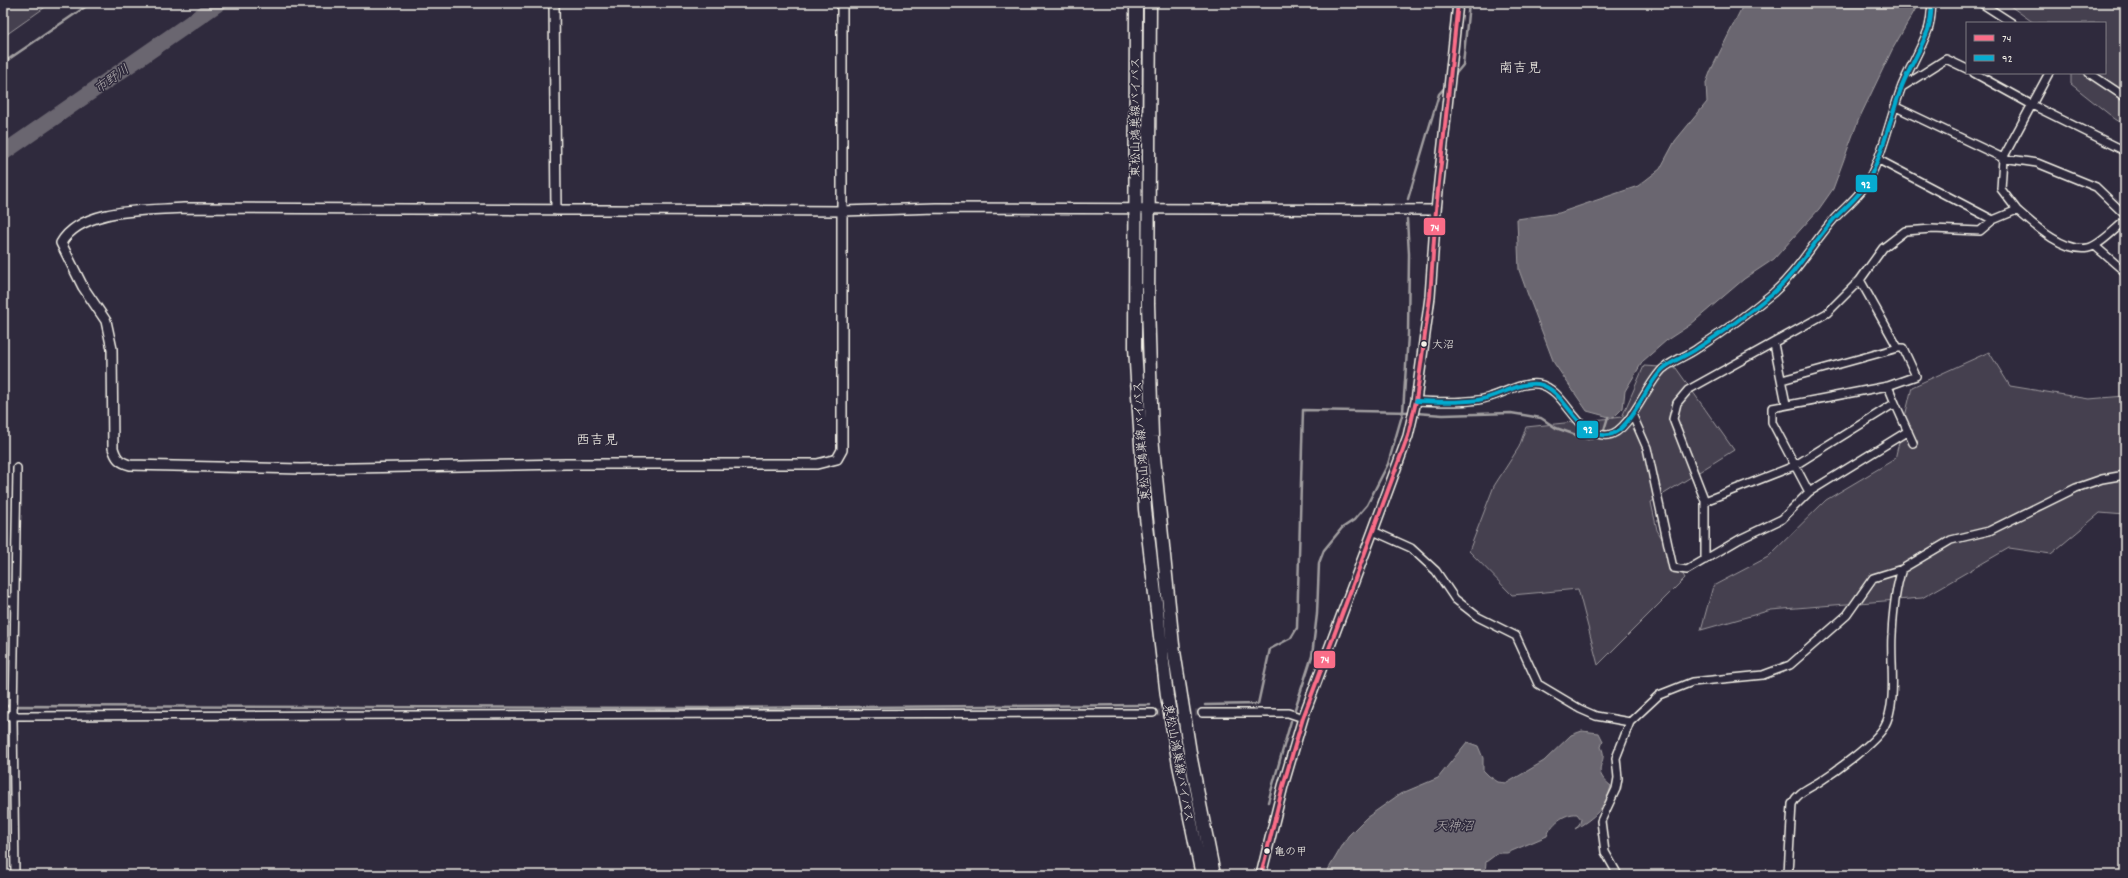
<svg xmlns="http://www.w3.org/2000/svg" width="2128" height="878" font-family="Dekko,'Klee One',sans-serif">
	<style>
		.green { fill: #454050; stroke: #9c989c }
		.water { fill: #6a6670; stroke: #a19ea0 }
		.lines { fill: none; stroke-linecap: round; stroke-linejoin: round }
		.stream { stroke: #a19ea0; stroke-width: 2.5 }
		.river { stroke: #6a6670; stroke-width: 16 }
		.minor-tunnel { stroke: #4d4857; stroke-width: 7; stroke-dasharray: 7 3.5; stroke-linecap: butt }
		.minor-casing { stroke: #f4f1e8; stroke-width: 10 }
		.tertiary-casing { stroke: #f4f1e8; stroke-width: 12 }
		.primary-casing { stroke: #f4f1e8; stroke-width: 15 }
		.minor { stroke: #2f2a3d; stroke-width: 7 }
		.tertiary { stroke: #2f2a3d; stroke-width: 9 }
		.primary { stroke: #2f2a3d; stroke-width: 12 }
		.bus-1-casing { stroke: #2f2a3d; stroke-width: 7 }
		.bus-2-casing { stroke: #2f2a3d; stroke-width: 7 }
		.bus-1 { stroke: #fb6d88; stroke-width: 4 }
		.bus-2 { stroke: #06acd0; stroke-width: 4 }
		.bus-dot { fill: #f4f1e8; stroke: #2f2a3d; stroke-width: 1.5 }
		.labels { text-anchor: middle; stroke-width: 3; stroke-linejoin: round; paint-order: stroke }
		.bus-label { font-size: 11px; fill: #f4f1e8; stroke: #2f2a3d; text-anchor: start }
		.street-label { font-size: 12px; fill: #f4f1e8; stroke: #2f2a3d }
		.water-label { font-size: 13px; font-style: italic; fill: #b6b2b2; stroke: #2f2a3d }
		.quarter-label { font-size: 14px; fill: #f4f1e8; stroke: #2f2a3d }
		.line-badge { stroke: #2f2a3d; stroke-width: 1.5 }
		.badge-label { font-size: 11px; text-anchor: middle; font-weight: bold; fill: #fff }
	</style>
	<rect width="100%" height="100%" fill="#2f2a3d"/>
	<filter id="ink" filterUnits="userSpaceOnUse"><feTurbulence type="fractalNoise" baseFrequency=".025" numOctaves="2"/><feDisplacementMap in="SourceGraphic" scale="8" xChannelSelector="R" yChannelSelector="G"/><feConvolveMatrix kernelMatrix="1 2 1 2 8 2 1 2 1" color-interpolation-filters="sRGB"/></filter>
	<g filter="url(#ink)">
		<path class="green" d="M3,3H51L3,37Z
			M2006,3H2125V125L2115,119L2071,84V73H2105V23H2034Z
			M1989,352L2010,386L2089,399L2125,396V515L2100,513L2051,554L2009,548L1922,598L1771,610L1701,630L1713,586L1768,557L1826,500L1895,459L1912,387Z
			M1644,366L1676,368L1734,450L1651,502L1657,530L1685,578L1598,665L1578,589L1512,595L1469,551L1494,486L1519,447L1526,427L1622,417Z"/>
		<path class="water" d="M1744,3H1919L1892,50L1858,121L1833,189L1819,209L1774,259L1744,279L1690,325L1667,340L1643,361L1625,391L1623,408L1613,418L1587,411L1554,363L1528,295L1519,270L1517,219L1559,213L1638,186L1660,169L1675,141L1707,102L1706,83L1711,70Z
			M1582,731L1599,733L1603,741L1601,747C1610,763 1588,768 1611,786C1606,808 1594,818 1575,829L1580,823L1581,819L1577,814C1564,813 1551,824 1547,836L1507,853H1498L1486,862L1485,872L1482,875H1325L1348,836L1366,818L1400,794L1438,778L1467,742L1478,746L1483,758V770L1489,776L1498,782L1507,783L1544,761L1571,735Z"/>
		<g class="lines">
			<path class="stream" d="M3,63L91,3
				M1453,77L1463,65L1469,3
				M1408,199L1439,94L1447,85
				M1416,413L1443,415L1511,413L1541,418L1556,428L1582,437L1588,439L1597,435
				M1601,432L1604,430L1608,417
				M1205,705L1258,704L1270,649L1291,638L1297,628L1303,410L1411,412
				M1295,709L1312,656L1317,614L1319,563L1324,550L1342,528L1354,520L1367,505L1388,464L1403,412L1408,335L1409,254L1407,219
				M1268,802L1291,721
				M4,875V706L702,708L1150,705"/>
			<path class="river" d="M3,153L219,3"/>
			<path class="minor-tunnel" d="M1153,713H1202"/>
			<defs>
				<path id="minor" d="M1981,3L2012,23
					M1974,73L2032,105L2125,151
					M2089,73L2125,97
					M1902,87L1946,59L1967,69
					M1896,107L2003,158L2037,163L2096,187L2125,215
					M1879,160L1993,220L2017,210C2034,225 2064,253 2088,248C2099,246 2116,228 2125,221
					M2017,210L2001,189L2003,158L2049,73
					M2095,246L2125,272
					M1774,344L1786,404
					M1782,380L1898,348
					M1416,401C1437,402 1458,403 1478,400C1497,398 1520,381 1538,384C1567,389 1575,438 1608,435C1630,433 1648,380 1664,368C1674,360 1687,356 1698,348C1723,332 1749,313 1773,293C1798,271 1812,244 1834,219C1845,207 1861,195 1868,181C1884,151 1890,118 1902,86C1910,67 1921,49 1928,30C1931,22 1931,12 1932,3
					M1895,403L1913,443
					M1632,414L1647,448L1673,568L1687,570L1740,539L1782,519L1809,492L1772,422V408L1888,386
					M1809,492L1908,431
					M1705,501L1794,466L1895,403L1888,386L1916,376L1903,348H1898L1860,280
					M1373,531L1411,548L1436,571L1455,599L1478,617L1516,636L1538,684L1580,709L1596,716L1630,722
					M1705,560V501L1673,419L1677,403L1688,390L1827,313L1860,280L1883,248L1905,231L1932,229L1980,231L1993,220
					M3,601H14
					M1202,713H1288L1303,718
					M3,716H13L17,468
					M15,875L13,716L1153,713
					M1618,875L1605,852L1601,821L1616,789L1618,778L1616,758L1630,722L1659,695L1692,682L1763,675L1790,665L1847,615L1873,578L1902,569L1951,540L1989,531L2076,488L2102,479L2125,475
					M1786,875L1788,873L1792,804C1798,792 1808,789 1819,782C1836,771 1874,744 1884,727C1898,703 1890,663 1892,635C1893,612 1895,590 1902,569"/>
				<path id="tertiary" d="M554,3L556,210
					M842,3V450L837,459L817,464H566L301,469L130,465C119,462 116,458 113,448L112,349L106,321L83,287L61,243C82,207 147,211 184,208L843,211L936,208L1436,210
					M1261,875L1283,786L1303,718L1373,531L1408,436L1416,401L1430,297L1436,210L1458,3"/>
				<path id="primary" d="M1136,3L1135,347L1145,509L1167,696L1179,765L1202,875
					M1150,3L1148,304L1152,437L1173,645L1191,759L1214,875"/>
			</defs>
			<use href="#minor" class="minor-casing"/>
			<use href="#tertiary" class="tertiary-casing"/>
			<use href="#primary" class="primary-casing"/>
			<use href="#minor" class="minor"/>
			<use href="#tertiary" class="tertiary"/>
			<use href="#primary" class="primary"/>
			<defs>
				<path id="bus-1" d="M1261,875L1283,786L1303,718L1373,531L1408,436L1416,401L1430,297L1436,210L1458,3"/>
				<path id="bus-2" d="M1416,401C1437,402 1458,403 1478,400C1497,398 1520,381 1538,384C1567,389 1575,438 1608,435C1630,433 1648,380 1664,368C1674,360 1687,356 1698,348C1723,332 1749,313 1773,293C1798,271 1812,244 1834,219C1845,207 1861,195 1868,181C1884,151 1890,118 1902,86C1910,67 1921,49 1928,30C1931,22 1931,12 1932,3"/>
			</defs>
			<use href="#bus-1" class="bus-1-casing"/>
			<use href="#bus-2" class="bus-2-casing"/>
			<use href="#bus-1" class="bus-1"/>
			<use href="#bus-2" class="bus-2"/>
		</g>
	</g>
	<g class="bus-dot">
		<circle cx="1424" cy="344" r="3.5"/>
		<circle cx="1267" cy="851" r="3.5"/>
	</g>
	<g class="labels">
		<g class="bus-label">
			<text x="1432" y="348">大沼</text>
			<text x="1274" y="855">亀の甲</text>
		</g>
		<g class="street-label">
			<text transform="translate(1135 117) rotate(-90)" y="4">東松山鴻巣線バイパス</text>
			<text transform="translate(1141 441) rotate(-94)" y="4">東松山鴻巣線バイパス</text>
			<text transform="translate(1179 763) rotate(80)" y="4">東松山鴻巣線バイパス</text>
		</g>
		<g class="water-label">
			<text transform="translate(111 78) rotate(-35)" y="5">市野川</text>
			<text x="1454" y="830">天神沼</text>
		</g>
		<g class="quarter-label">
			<text x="1520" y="72">南吉見</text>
			<text x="597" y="444">西吉見</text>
		</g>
	</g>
	<g class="line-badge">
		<rect x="1855" y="174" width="23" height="19" rx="4" fill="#06acd0"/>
		<rect x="1423" y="217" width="23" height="19" rx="4" fill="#fb6d88"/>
		<rect x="1576" y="420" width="23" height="19" rx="4" fill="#06acd0"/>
		<rect x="1313" y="650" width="23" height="19" rx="4" fill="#fb6d88"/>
	</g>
	<g class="badge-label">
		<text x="1866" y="188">92</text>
		<text x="1435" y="231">74</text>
		<text x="1588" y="433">92</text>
		<text x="1325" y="663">74</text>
	</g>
	<rect width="2128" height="878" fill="none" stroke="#2f2a3d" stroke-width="16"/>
	<rect x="8" y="8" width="2112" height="862" fill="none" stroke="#f4f1e8" stroke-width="1.5" filter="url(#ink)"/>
	<rect x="1966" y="22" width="140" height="52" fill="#2f2a3d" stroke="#7e7a81"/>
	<rect x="1974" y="35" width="20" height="6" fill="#fb6d88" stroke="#7e7a81"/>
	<text x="2002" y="42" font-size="12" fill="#f4f1e8">74</text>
	<rect x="1974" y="55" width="20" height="6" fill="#06acd0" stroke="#7e7a81"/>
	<text x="2002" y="62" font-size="12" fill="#f4f1e8">92</text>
</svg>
